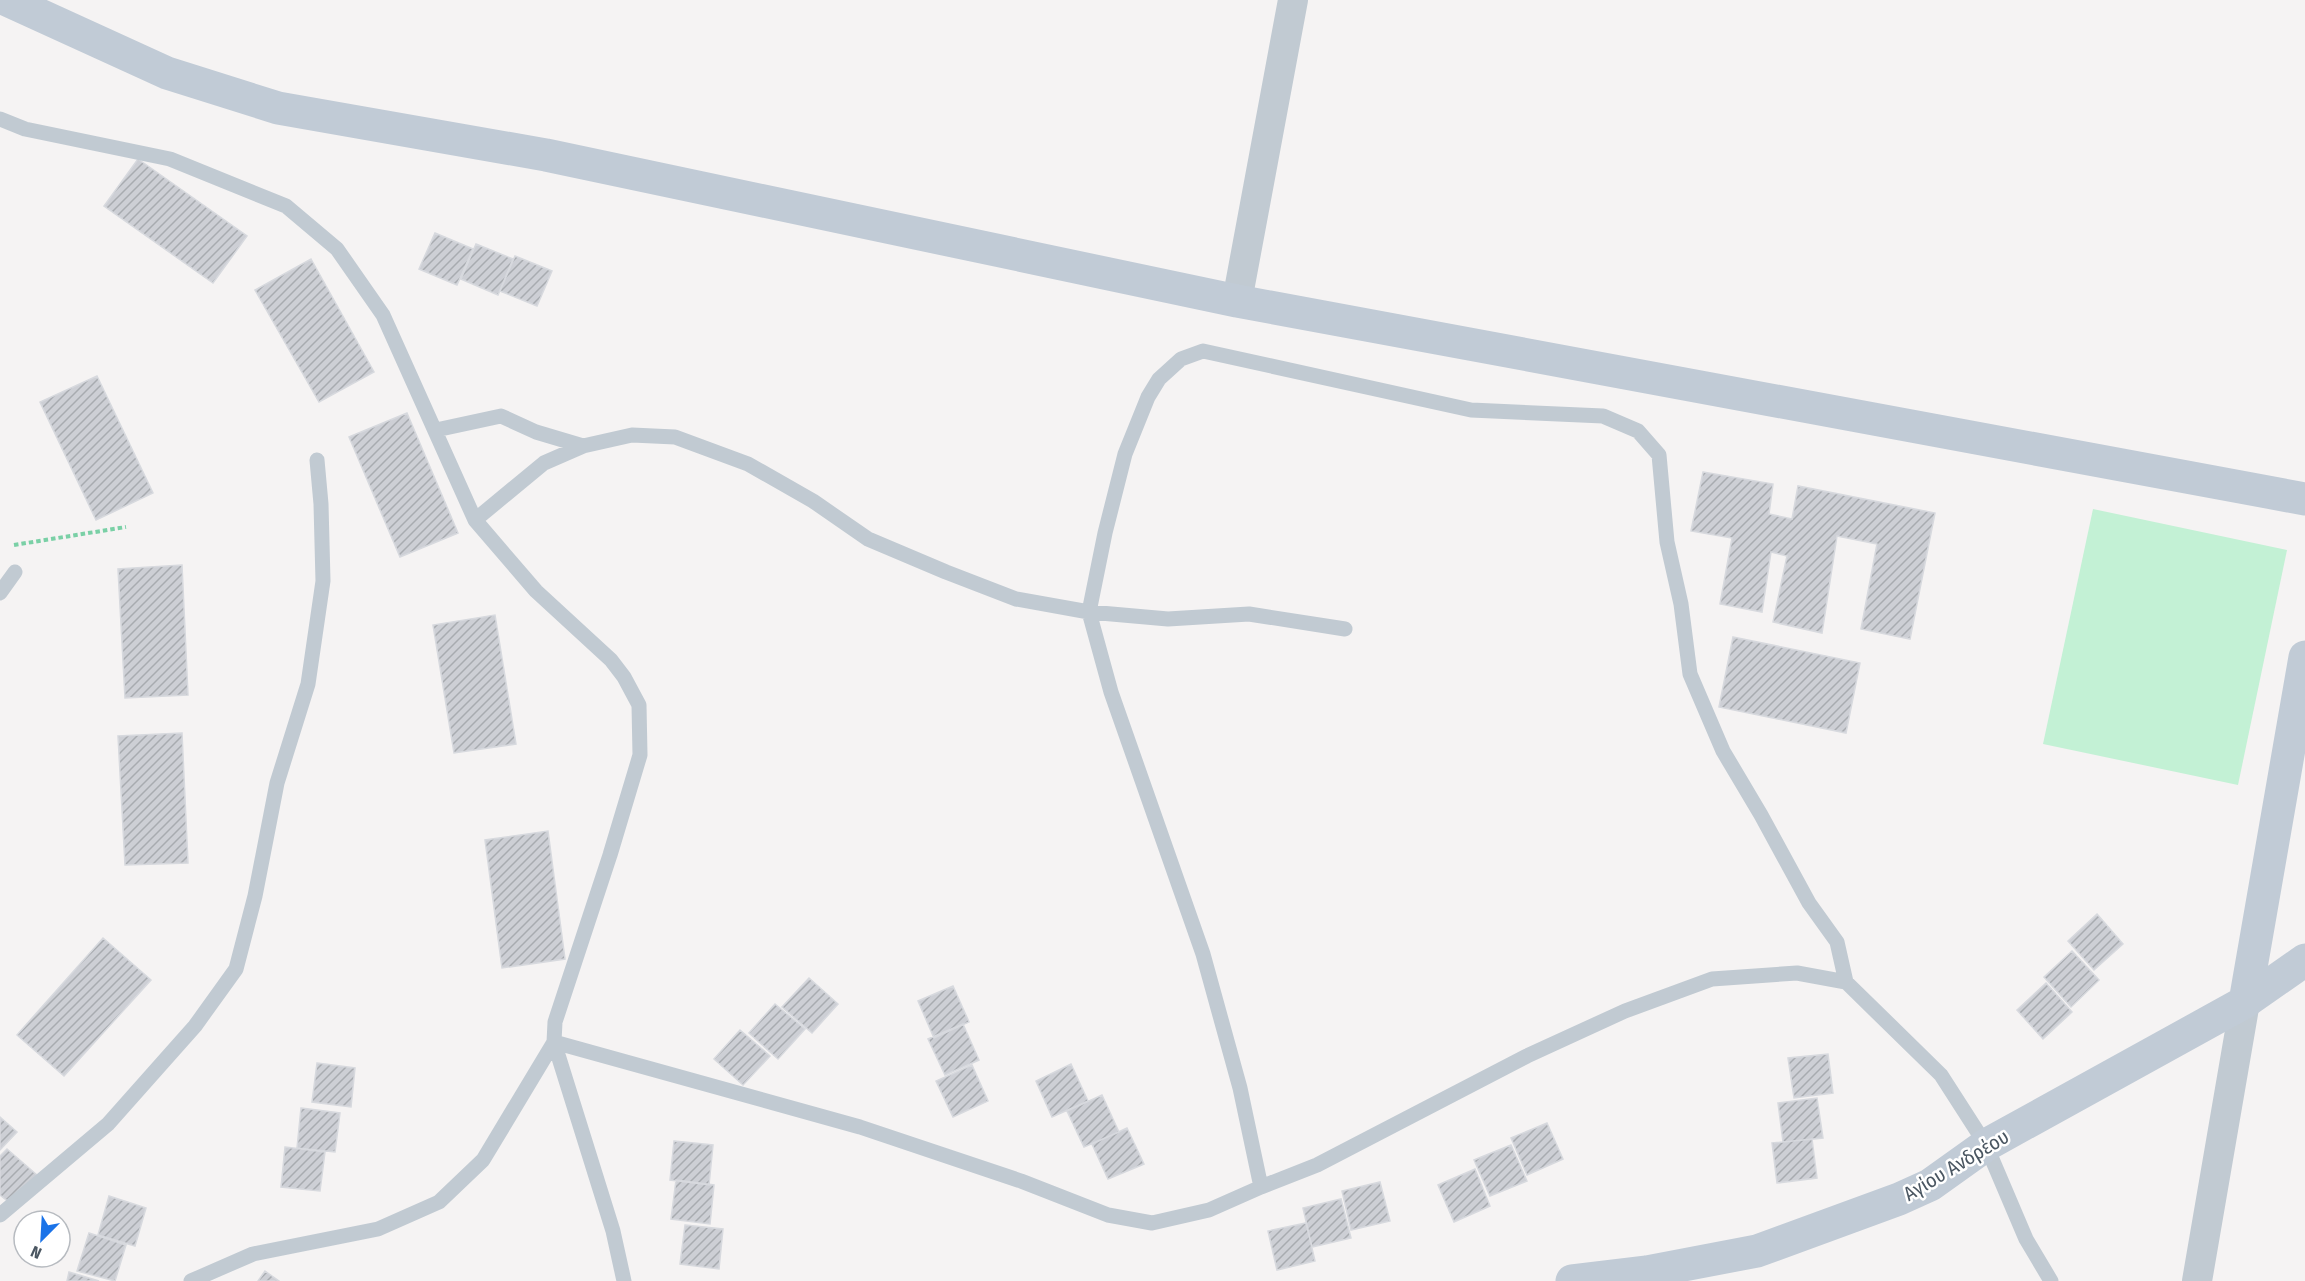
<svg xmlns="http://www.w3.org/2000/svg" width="2305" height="1281" font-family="'Fira Sans Condensed',sans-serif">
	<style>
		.grass { fill: #c3f1d5 }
		.building { fill: url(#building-hatch); stroke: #d7d9de; stroke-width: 1.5 }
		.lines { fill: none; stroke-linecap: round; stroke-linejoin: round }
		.path { stroke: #7ad0a6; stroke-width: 4; stroke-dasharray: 4.5 3; stroke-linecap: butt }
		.lane { stroke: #c1cad2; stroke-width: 15 }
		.street { stroke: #c1cad2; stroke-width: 30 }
		.secondary { stroke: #c1cbd6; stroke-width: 33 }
		.labels { text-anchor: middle; stroke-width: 5; stroke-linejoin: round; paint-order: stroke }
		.street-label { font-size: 20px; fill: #4a5661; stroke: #fff }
	</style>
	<defs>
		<pattern id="building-hatch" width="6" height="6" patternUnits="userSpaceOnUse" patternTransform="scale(1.5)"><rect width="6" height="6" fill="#cdcfd5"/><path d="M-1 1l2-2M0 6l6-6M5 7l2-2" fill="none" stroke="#a8abb0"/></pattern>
	</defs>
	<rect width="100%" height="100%" fill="#f5f3f3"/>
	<path class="grass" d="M2093,509L2287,550L2238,785L2043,744Z"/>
	<path class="building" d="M138,159L247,236L213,283L104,206Z
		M435,233L473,249L457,285L419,269Z
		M476,244L513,259L498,295L461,279Z
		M515,256L552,271L537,306L500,291Z
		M311,259L374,372L319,402L255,290Z
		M97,376L153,493L96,520L40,402Z
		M407,413L458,533L400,557L349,437Z
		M1703,472L1773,484L1769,514L1792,519L1798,486L1935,513L1910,639L1861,629L1877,544L1837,536L1822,633L1773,622L1787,556L1771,552L1762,612L1720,604L1732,538L1691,531Z
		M182,565L188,695L125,698L118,569Z
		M495,615L516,744L454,753L433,625Z
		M1733,637L1860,663L1846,733L1719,707Z
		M182,733L188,863L125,865L118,736Z
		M548,831L565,959L502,968L485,840Z
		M2097,914L2123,944L2094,970L2068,941Z
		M103,938L151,980L64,1076L17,1035Z
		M2072,951L2099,980L2071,1007L2044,977Z
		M809,978L838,1004L812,1033L782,1007Z
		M2046,983L2072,1012L2043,1039L2017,1010Z
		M953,986L969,1022L934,1038L918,1001Z
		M775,1004L805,1029L778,1059L749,1033Z
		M963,1024L979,1060L945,1075L928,1039Z
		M740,1030L770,1056L743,1085L714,1059Z
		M1828,1054L1833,1093L1794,1098L1788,1058Z
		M317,1063L355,1068L351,1107L312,1102Z
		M1071,1064L1088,1101L1052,1117L1036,1081Z
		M972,1065L988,1101L953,1117L936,1081Z
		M1102,1095L1119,1132L1084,1147L1067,1111Z
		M1817,1098L1823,1138L1783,1142L1778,1103Z
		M301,1108L340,1113L335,1152L297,1148Z
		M0,1117L17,1132L0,1150Z
		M1547,1123L1563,1159L1527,1175L1511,1138Z
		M1127,1128L1144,1164L1108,1179L1092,1144Z
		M1812,1139L1817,1178L1777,1183L1772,1143Z
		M674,1141L713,1145L709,1185L670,1180Z
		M1511,1145L1527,1181L1490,1196L1474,1160Z
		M285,1147L325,1152L320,1191L281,1187Z
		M7,1149L37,1175L10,1203L0,1195V1156Z
		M1475,1169L1490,1206L1454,1222L1438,1185Z
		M676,1180L714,1185L710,1224L671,1219Z
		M1380,1182L1390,1221L1351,1230L1342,1191Z
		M109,1196L146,1208L135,1246L98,1235Z
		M1341,1199L1351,1238L1312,1247L1303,1208Z
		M1306,1223L1315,1261L1277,1270L1268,1231Z
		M685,1225L723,1229L719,1269L680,1264Z
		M89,1233L126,1245L115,1281L77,1271Z
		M265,1271L279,1281H258Z
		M69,1272L99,1281H67Z"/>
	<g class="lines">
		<path class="path" d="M14,545L126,527"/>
		<path class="lane" d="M0,119L25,129L170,159L286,206L337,249L383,315L475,520L536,591L611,660L624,677L639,705L640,755L610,855L555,1022L554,1042L613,1231L624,1281
			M436,430L501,416L536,432L583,446
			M475,520L544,463L583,446L632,435L675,437L748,464L813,501L868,539L946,572L1016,599L1089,612L1168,619L1249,614L1345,629
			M0,593L15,572
			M1261,1187L1240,1088L1203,954L1111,692L1089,612L1105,533L1125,454L1148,397L1159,379L1181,359L1203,351L1471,410L1603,416L1638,431L1659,455L1667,542L1681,604L1690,674L1723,751L1761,815L1809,903L1837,942L1846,982
			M0,1215L108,1124L195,1026L236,969L255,896L277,783L308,684L323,581L321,504L317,460
			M191,1281L253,1254L378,1229L439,1202L483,1160L554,1042L860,1127L1021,1181L1108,1215L1152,1223L1209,1210L1261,1187L1317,1165L1527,1056L1625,1011L1712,979L1797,973L1846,982L1941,1075L1986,1145L2026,1239L2051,1281"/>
		<path class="street" d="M1237,301L1293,0
			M2197,1281L2245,1002"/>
		<path class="secondary" d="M7,0L167,73L278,108L546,155L1237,301L2305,499
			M2245,1002L2305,657
			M1572,1281L1647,1272L1757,1251L1899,1199L1930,1185L1986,1145L2245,1002L2305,960"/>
	</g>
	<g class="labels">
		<g class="street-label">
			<text transform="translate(1956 1165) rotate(-31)" y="7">Αγίου Ανδρέου</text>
		</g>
	</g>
	<g transform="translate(42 1239) rotate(204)"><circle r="28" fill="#ffffff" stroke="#b7bbc0" stroke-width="1.5"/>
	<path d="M0-4.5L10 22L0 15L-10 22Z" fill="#1a73e8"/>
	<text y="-9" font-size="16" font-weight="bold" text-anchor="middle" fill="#4a5661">N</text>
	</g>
</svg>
